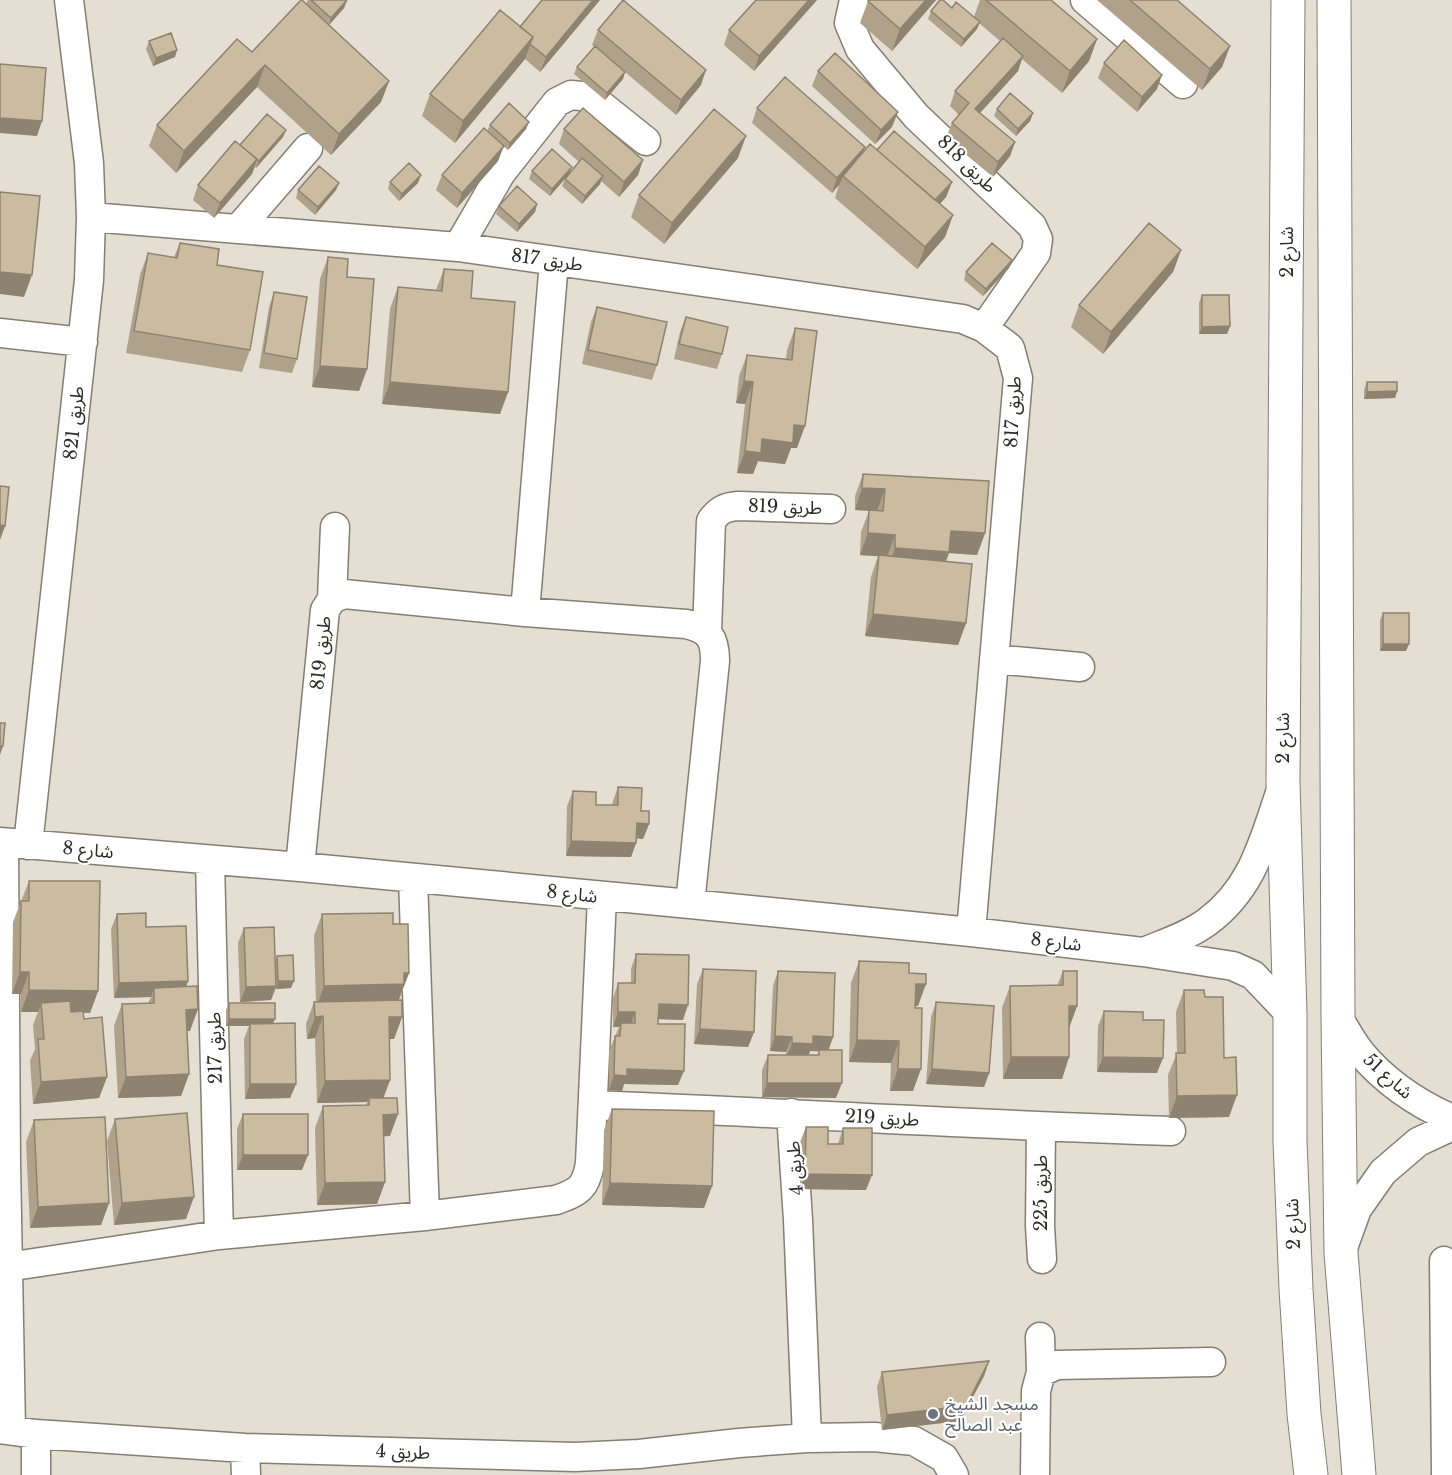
<svg xmlns="http://www.w3.org/2000/svg" width="1452" height="1475" font-family="'Libre Baskerville','Noto Sans Arabic',serif">
	<style>
		.lines { fill: none; stroke-linecap: round; stroke-linejoin: round }
		.street-casing { stroke: #857e73; stroke-width: 31 }
		.secondary-casing { stroke: #857e73; stroke-width: 35 }
		.street { stroke: #fff; stroke-width: 28 }
		.secondary { stroke: #fff; stroke-width: 33 }
		.wall { fill: #afa18a; fill-rule: evenodd }
		.shaded-wall { fill: #8e8370 }
		.building { fill: #cbbba0; stroke: #8e8370; stroke-width: 1.5 }
		.worship-dot { fill: #6b7280; stroke: #fff; stroke-width: 2 }
		.labels { text-anchor: middle; stroke-width: 4.5; stroke-linejoin: round; paint-order: stroke }
		.street-label { font-size: 18px; fill: #2e2c27; stroke: #fff }
		.worship-label { font-size: 18px; fill: #5b616d; stroke: #fff; text-anchor: start }
	</style>
	<rect width="100%" height="100%" fill="#e5ded2"/>
	<g class="lines">
		<defs>
			<path id="street" d="M854,0L849,23L860,49L916,116L1032,226L1038,239L1036,253L984,328
				M1085,0L1183,84
				M91,217L458,247L963,319L984,328L1010,348L1018,378L971,932
				M238,229L308,148
				M458,247L501,173L557,102L571,95L591,97L646,141
				M0,333L83,342
				M332,599L335,527
				M525,612L554,261
				M707,632L711,521C719,510 725,507 738,506L831,509
				M994,659L1080,667
				M0,842L300,867L690,904L971,932L1143,952L1233,966L1253,975L1290,1014
				M4,843L6,1163L11,1429
				M28,845L89,280L91,217L89,163L69,0
				M210,861L219,1235
				M300,867L325,610L332,599L344,594L525,612L686,624C709,629 715,638 715,661L690,904
				M413,878L425,1216
				M1144,952C1165,943 1188,936 1207,922C1252,889 1263,843 1280,793
				M1338,1017C1345,1028 1352,1042 1361,1053C1386,1083 1416,1103 1452,1119
				M594,1105C786,1113 978,1125 1171,1131
				M791,1113L798,1220L807,1438
				M1041,1127L1040,1226L1042,1259
				M1344,1245L1357,1209L1383,1172L1418,1142L1452,1126
				M1444,1261L1446,1475
				M7,1267L219,1235L425,1216L556,1200C579,1192 586,1188 590,1163L602,897
				M1041,1372L1057,1365L1211,1362
				M0,1429L36,1434L245,1448L575,1457L639,1454L739,1443L807,1438L874,1437L914,1441L944,1458L954,1475
				M245,1448L246,1475
				M36,1475V1434
				M1035,1475L1036,1391L1041,1372L1040,1337"/>
			<path id="secondary" d="M1288,0L1283,783L1290,1014V1141L1296,1289L1304,1414L1311,1475
				M1334,0L1338,1017L1341,1253L1359,1475"/>
		</defs>
		<use href="#street" class="street-casing"/>
		<use href="#secondary" class="secondary-casing"/>
		<use href="#street" class="street"/>
		<use href="#secondary" class="secondary"/>
	</g>
	<path class="wall" d="M308,0H347L344,8L329,25L389,81L381,102L331,155L257,87L176,173L149,146L157,125L252,52L306,4Z
		M600,0L540,72L525,59L455,143L422,116L430,94L520,27Z
		M817,0L754,71L724,45L729,30Z
		M936,0L892,51L860,23L868,1Z
		M980,0H1051L1097,39L1089,61L1062,93L1022,59L1018,71L980,113L1015,142L1010,156L993,177L946,138L952,123L959,115L950,106L955,91L1000,41L979,23L977,29L961,47L928,19L931,11L952,8L974,17Z
		M1097,0H1177L1230,46L1222,67L1202,90Z
		M598,30L701,85L676,115L625,72L623,79L605,100L574,74L577,67L595,47L592,45Z
		M149,41L175,57L153,66L146,49Z
		M1104,63L1157,89L1137,112L1098,78Z
		M818,71L892,127L875,144L812,86Z
		M757,108L864,152L877,150L952,182L946,197L940,204L953,215L945,237L917,269L835,198L839,185L832,193L752,123Z
		M997,109L1033,113L1030,121L1016,136L994,116Z
		M490,125L526,129L508,150L503,146L498,161L457,208L436,190L442,175L487,131Z
		M564,129L643,160L638,175L619,197L601,181L600,184L582,204L562,186L565,179L550,196L529,179L532,171L570,173L579,162L559,144Z
		M286,130L283,137L256,168L255,167L252,174L214,218L193,200L198,185L240,145Z
		M738,158L664,244L631,217L639,195Z
		M390,182L418,183L399,201L388,189Z
		M339,183L336,190L315,215L296,198L298,190Z
		M537,204L535,212L517,232L496,214L499,206Z
		M180,243L217,265L250,350L242,372L126,353L140,275L148,253L174,257Z
		M1181,250L1173,272L1103,354L1071,327L1079,305Z
		M328,257L347,277L367,369L359,391L312,387L320,279Z
		M1009,268L983,296L964,280L966,272Z
		M444,269L471,298L508,392L500,414L382,404L390,309L398,287L436,290Z
		M274,292L297,359L292,373L259,368L269,307Z
		M1202,295L1230,326L1227,334H1199V303Z
		M597,307L657,365L652,380L582,364L591,322Z
		M686,317L722,354L717,369L674,359L680,332Z
		M795,328L797,448H791L785,464L758,461L753,474L737,473L745,404L736,403L739,376L747,355L786,359L787,350Z
		M1367,382L1397,391L1395,398L1364,399V390Z
		M863,474L985,533L977,555L949,553L946,561L966,623L958,645L865,636L871,577L878,556L860,555L861,532L869,511L855,510V496Z
		M1383,613L1406,651H1380V620Z
		M618,787L641,811L649,824L643,839L637,838L636,843L631,857L566,856L567,806L573,791L596,805H612L613,801Z
		M29,881L98,991L90,1013H83L84,1019L107,1077L99,1098L33,1104L30,1061L35,1049L33,1025L38,1012H21V994H12L13,922Z
		M117,914L146,927L188,981L186,987L190,1031H187L189,1074L181,1096L118,1098L114,1026L122,1004L148,1003L151,997L114,998L111,929Z
		M322,914L393,924L409,973L399,1000L402,1017L394,1039H389L390,1080L383,1098L390,1136H384L385,1182L377,1204L317,1205L315,1128L323,1106L366,1105L367,1102L317,1103L315,1038L307,1039L306,1024L314,1002H316L314,936Z
		M244,928L276,960L277,956L291,988L276,989V988L271,1000L240,1002L238,943Z
		M636,954L683,1020L658,1019V1024L678,1085L624,1084L622,1091L609,1090V1051L619,1027H613V998L618,983H631V969Z
		M859,961L909,973L918,1006H915L913,1091H890L891,1063L849,1062L851,983Z
		M703,969L754,1032L748,1047L694,1044L697,984Z
		M778,971L833,1037L828,1050L836,1098L762,1097V1070L768,1055H786V1052L770,1051L773,986ZM810,1051H819L818,1055H809Z
		M1063,971L1077,1006L1069,1028V1057L1062,1079H1003L1002,1008L1010,986H1057Z
		M1184,990L1205,997L1224,1058L1229,1117L1169,1118L1168,1075L1177,1053L1176,1012Z
		M936,1002L989,1073L984,1087L926,1084L931,1017Z
		M229,1003L273,1024L296,1084L290,1098L245,1099L244,1039L249,1026H226V1010Z
		M1104,1011L1143,1020L1157,1073L1097,1072L1098,1026Z
		M612,1109L712,1186L704,1208L602,1205L604,1130Z
		M243,1114L302,1170H237V1129Z
		M115,1119L186,1219L114,1225L107,1141Z
		M34,1120L109,1203L101,1225L30,1228L26,1142Z
		M806,1127L828,1144H838L843,1128L866,1190L800,1189V1142Z
		M989,1361L984,1376L960,1421L882,1430L877,1387L882,1372Z"/>
	<path class="shaded-wall" d="M347,0L344,8L329,25L331,18Z
		M593,0H600L540,72L546,57Z
		M809,0H817L754,71L759,56Z
		M926,0H936L892,51L900,29Z
		M980,22L977,29L961,47L964,39Z
		M533,37L525,59L455,143L463,121Z
		M1097,39L1089,61L1062,93L1070,71Z
		M1230,46L1222,67L1202,90L1210,69Z
		M177,50L175,57L153,66L156,58Z
		M1023,56L1018,71L970,124L975,109Z
		M265,65L257,87L176,173L184,151Z
		M706,70L701,85L676,115L681,100Z
		M625,72L623,79L605,100L607,93Z
		M1162,75L1157,89L1137,112L1142,97Z
		M389,81L381,102L331,155L339,134Z
		M898,112L892,127L875,144L881,130Z
		M1033,113L1030,121L1016,136L1018,129Z
		M0,118L42,121L37,136L0,133Z
		M529,122L526,129L508,150L510,143Z
		M286,130L283,137L256,168L259,161Z
		M746,136L738,158L664,244L672,223Z
		M1015,142L1010,156L993,177L998,162Z
		M504,146L498,161L457,208L462,193Z
		M865,147L860,162L843,176L839,185L832,193L837,178Z
		M257,159L252,174L214,218L220,203Z
		M643,160L638,175L619,197L624,182Z
		M572,167L569,174L550,196L552,189Z
		M421,175L418,183L399,201L402,194Z
		M603,176L600,184L582,204L585,196Z
		M952,182L946,197L929,216L935,201Z
		M339,183L336,190L315,215L318,207Z
		M537,204L535,212L517,232L519,224Z
		M953,215L945,237L917,269L925,247Z
		M1181,250L1173,272L1103,354L1111,332Z
		M1012,260L1009,268L983,296L986,289Z
		M0,272L32,275L24,297L0,294Z
		M1230,326L1227,334H1199L1202,327Z
		M320,366L367,369L359,391L312,387Z
		M744,381L753,382L745,404L736,403Z
		M390,382L508,392L500,414L382,404Z
		M1397,391L1395,398L1364,399L1367,392Z
		M794,425L805,426L797,448H791L785,464L758,461L753,474L737,473L745,451L762,439Z
		M862,488L885,489L877,511L855,510Z
		M0,525L5,526L0,540Z
		M951,531L985,533L977,555L949,553L941,573L887,570L895,548Z
		M868,533L895,535L887,557L860,555Z
		M873,614L966,623L958,645L865,636Z
		M1383,644H1409L1406,651H1380Z
		M0,746H3L0,755Z
		M637,823L649,824L643,839L632,838Z
		M571,841L636,843L631,857L566,856Z
		M20,972H29L21,994H12Z
		M404,973H409L396,1006L316,1008L324,986Z
		M188,981L183,996L154,988L151,997L114,998L119,983Z
		M278,981H294L291,988L276,989Z
		M916,984H926L918,1006H908Z
		M276,986L271,1000L240,1002L246,987Z
		M29,990L98,991L90,1013L42,1012L41,1003L38,1012H21Z
		M659,1004L688,1005L683,1020L653,1019Z
		M1069,1006H1077L1069,1028Z
		M198,1009L190,1031H178L186,1010Z
		M618,1012H635L630,1027L621,1023L619,1027H613Z
		M323,1016L315,1038L307,1039L315,1017Z
		M389,1017H402L394,1039H381Z
		M229,1019H275L272,1026L250,1024L249,1026H226Z
		M700,1029L754,1032L748,1047L694,1044Z
		M775,1036L792,1037L786,1052L770,1051Z
		M813,1036L833,1037L828,1052L810,1051L807,1059L786,1058L792,1043Z
		M857,1040L899,1041L891,1063L849,1062Z
		M1011,1057H1069L1062,1079H1003Z
		M1103,1057L1163,1058L1157,1073L1097,1072Z
		M627,1069L684,1071L678,1085L624,1084L622,1091L609,1090L614,1075Z
		M898,1069H921L913,1091H890Z
		M932,1069L989,1073L984,1087L926,1084Z
		M189,1074L181,1096L118,1098L126,1077Z
		M107,1077L99,1098L33,1104L41,1082Z
		M390,1080L382,1102L369,1098L367,1102L317,1103L325,1081Z
		M767,1083H842L836,1098L762,1097Z
		M250,1084H296L290,1098L245,1099Z
		M1237,1095L1229,1117L1169,1118L1177,1096Z
		M398,1114L390,1136L375,1137L383,1115Z
		M243,1155H308L302,1170H237Z
		M805,1174L872,1175L866,1190L800,1189Z
		M385,1182L377,1204L317,1205L325,1183Z
		M610,1183L712,1186L704,1208L602,1205Z
		M194,1197L186,1219L114,1225L122,1203Z
		M109,1203L101,1225L30,1228L38,1207Z
		M989,1361L984,1376L960,1421L882,1430L887,1415Z"/>
	<path class="building" d="M301,0H302L389,81L339,134L265,65L184,151L157,125L237,39L252,52Z
		M311,0H347L331,18Z
		M542,0H593L546,57L530,44L533,37L520,27Z
		M623,0L706,70L681,100L598,30Z
		M756,0H809L759,56L729,30Z
		M869,0H926L900,29L868,1Z
		M940,0H943L952,8L956,2L980,22L964,39L931,11Z
		M986,0H1051L1097,39L1070,71Z
		M1130,0H1177L1230,46L1210,69Z
		M500,10L533,37L463,121L430,94Z
		M171,33L177,50L156,58L149,41Z
		M1003,38L1023,56L975,109L1015,142L998,162L952,123L969,103L955,91Z
		M1124,40L1162,75L1142,97L1104,63Z
		M595,46L625,72L607,93L577,67Z
		M835,53L898,112L881,130L818,71Z
		M0,64L46,68L42,121L0,118Z
		M785,77L865,147L837,178L757,108Z
		M1010,93L1033,113L1018,129L997,109Z
		M509,103L529,122L510,143L490,125Z
		M583,108L643,160L624,182L564,129Z
		M714,109L746,136L672,223L639,195Z
		M267,114L286,130L259,161L240,145Z
		M484,128L504,146L462,193L442,175Z
		M894,131L952,182L935,200L877,150Z
		M235,141L257,159L220,203L198,185Z
		M870,144L953,215L925,247L843,176Z
		M552,149L572,167L552,189L532,171Z
		M582,158L603,176L585,196L565,179Z
		M409,163L421,175L402,194L390,182Z
		M319,166L339,183L318,207L298,190Z
		M517,186L537,204L519,224L499,206Z
		M0,192L40,196L32,275L0,272Z
		M1149,223L1181,250L1111,332L1079,305Z
		M180,243L219,249L217,265L263,272L250,350L134,331L148,253L177,258Z
		M992,243L1012,260L986,289L966,272Z
		M328,257L348,259L347,277L374,279L367,369L320,366Z
		M444,269L473,271L471,298L515,302L508,392L390,382L398,287L442,291Z
		M274,292L307,297L297,359L264,353Z
		M1202,295H1229L1230,326L1202,327Z
		M597,307L667,322L657,365L588,350Z
		M686,317L728,327L722,354L679,344Z
		M795,328L817,331L805,426L794,425L793,443L762,439L761,453L745,451L753,382L744,381L747,355L792,360Z
		M1367,382H1397V391L1367,392Z
		M863,474L989,481L985,533L951,531L949,552L895,548V535L868,533L869,510L883,511L885,489L862,488Z
		M0,486L9,487L5,526L0,525Z
		M879,555L972,564L966,623L873,614Z
		M1383,613H1409V644H1383Z
		M0,723H5L3,746H0Z
		M618,787L642,788L641,811H649V824L637,823L636,843L571,841L573,791L596,792V805H618Z
		M29,881H100L98,991L29,990V972H20L21,901H29Z
		M146,913V927L186,926L188,981L119,983L117,914Z
		M393,913V924H408L409,973H404V984L324,986L322,914Z
		M274,927L276,986L246,987L244,928Z
		M636,954L689,955L688,1005L659,1004L658,1024H685L684,1071L627,1069V1076L614,1075L615,1036H620L621,1023H635V1012H618V983H635Z
		M293,955L294,981H278L277,956Z
		M859,961L909,963V973L926,974V984H916L915,1008H922L921,1069H898L899,1041L857,1040Z
		M703,969L756,971L754,1032L700,1029Z
		M778,971L835,973L833,1037L813,1036V1044L792,1043V1037L775,1036Z
		M1063,971H1077V1006H1069V1057H1011L1010,986L1063,985Z
		M197,986L198,1009L186,1010L189,1074L126,1077L122,1004L154,1003V988Z
		M1184,990H1204L1205,997H1223L1224,1058L1236,1057L1237,1095L1177,1096L1176,1053H1185Z
		M402,1000V1017H389L390,1080L325,1081L323,1016L315,1017L314,1002Z
		M70,1001L71,1012L83,1011L84,1019L102,1017L107,1077L41,1082L38,1039H44L41,1003Z
		M936,1002L994,1006L989,1073L932,1069Z
		M229,1003H275V1019H229Z
		M1104,1011L1143,1012V1020H1164L1163,1058L1103,1057Z
		M295,1023L296,1084H250V1024Z
		M819,1050H842V1083H767L768,1055H819Z
		M369,1098H397L398,1114L383,1115L385,1182L325,1183L323,1106L369,1105Z
		M612,1109L714,1111L712,1186L610,1183Z
		M187,1113L194,1197L122,1203L115,1119Z
		M243,1114H308V1155H243Z
		M105,1117L109,1203L38,1207L34,1120Z
		M806,1127H828V1144H843V1128H872V1175L805,1174Z
		M989,1361L966,1406L887,1415L882,1372Z"/>
	<circle class="worship-dot" cx="933" cy="1414" r="6"/>
	<g class="labels">
		<g class="street-label">
			<text transform="translate(967 164) rotate(44)" y="6">طريق 818</text>
			<text transform="translate(1287 252) rotate(-90)" y="6">شارع 2</text>
			<text transform="translate(547 260) rotate(8)" y="6">طريق 817</text>
			<text transform="translate(1013 412) rotate(-87)" y="6">طريق 817</text>
			<text transform="translate(74 423) rotate(-84)" y="6">طريق 821</text>
			<text transform="translate(785 507) rotate(2)" y="6">طريق 819</text>
			<text transform="translate(321 653) rotate(-84)" y="6">طريق 819</text>
			<text transform="translate(1283 738) rotate(-90)" y="6">شارع 2</text>
			<text transform="translate(88 850) rotate(5)" y="6">شارع 8</text>
			<text transform="translate(572 894) rotate(6)" y="6">شارع 8</text>
			<text transform="translate(1056 942) rotate(7)" y="6">شارع 8</text>
			<text transform="translate(215 1048) rotate(-91)" y="6">طريق 217</text>
			<text transform="translate(1388 1076) rotate(42)" y="6">شارع 51</text>
			<text transform="translate(882 1118) rotate(3)" y="6">طريق 219</text>
			<text transform="translate(795 1168) rotate(-94)" y="6">طريق 4</text>
			<text transform="translate(1041 1193) rotate(-90)" y="6">طريق 225</text>
			<text transform="translate(1293 1224) rotate(-92)" y="6">شارع 2</text>
			<text transform="translate(403 1452) rotate(2)" y="6">طريق 4</text>
		</g>
		<g class="worship-label">
			<text x="945" y="1410">مسجد الشيخ<tspan x="945" dy="21">عبد الصالح</tspan></text>
		</g>
	</g>
</svg>
